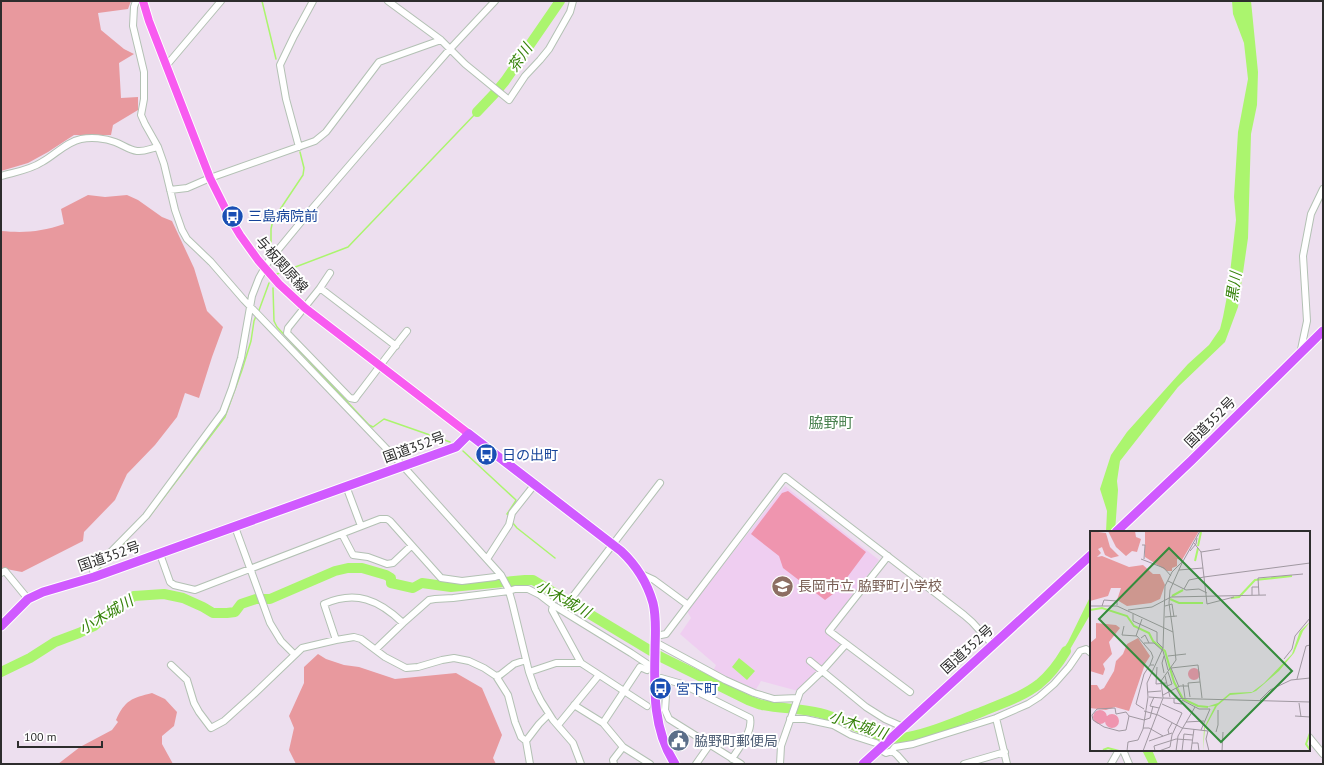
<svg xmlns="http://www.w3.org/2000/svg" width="1324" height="765" font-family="'PT Sans','Noto Sans JP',sans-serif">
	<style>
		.education { fill: #efcef1 }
		.green { fill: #e8999e }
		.pitch { fill: #ef95af }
		.water { fill: #abf56e }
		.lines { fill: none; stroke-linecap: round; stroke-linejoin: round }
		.stream { stroke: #abf56e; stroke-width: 1.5 }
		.river { stroke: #abf56e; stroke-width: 10 }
		.minor-casing { stroke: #b3c1b4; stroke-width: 8 }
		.major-casing { stroke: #fff; stroke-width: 10 }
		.highway-casing { stroke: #fff; stroke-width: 11 }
		.minor { stroke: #fff; stroke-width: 6 }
		.major { stroke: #f85bf0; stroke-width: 8 }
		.highway { stroke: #d05aff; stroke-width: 9 }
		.labels { text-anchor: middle; stroke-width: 4; stroke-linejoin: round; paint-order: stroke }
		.transit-label { font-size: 14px; fill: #164399; stroke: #fff; text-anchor: start }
		.street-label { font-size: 14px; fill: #2d2d2d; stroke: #fff }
		.education-label { font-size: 14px; fill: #785e54; stroke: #fff; text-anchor: start }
		.service-label { font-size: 14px; fill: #4e5e75; stroke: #fff; text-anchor: start }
		.water-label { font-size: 15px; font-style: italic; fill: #36820a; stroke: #fff }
		.neighbourhood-label { font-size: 15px; fill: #4a8150; stroke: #fff }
		.inset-river { fill: none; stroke: #abf56e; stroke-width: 2 }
		.inset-road { fill: none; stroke: #a098a1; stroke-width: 1 }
		.view { fill: #348c3c; fill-opacity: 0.15; stroke: #348c3c; stroke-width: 2 }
		.inset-edge { fill: none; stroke: #2d2d2d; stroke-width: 2 }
	</style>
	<rect width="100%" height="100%" fill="#eddfef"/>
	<path class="education" d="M785,486L879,560L825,631L842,645L798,691L761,681L755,691L739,685L713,671L716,665L680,634L691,618L687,611Z"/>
	<path class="green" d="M1,1H131L128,9L98,13L101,30L124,49L134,54L119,63L121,98L138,97V110L113,125L111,135H74L48,152L28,163L1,171Z
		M88,195L105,197L127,195L138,200L162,217L172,221L194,268L207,311L223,327L212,357L199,398L185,393L177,417L155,445L127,474L115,500L84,532L83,541L22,572L1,568V231C24,233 41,232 64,224L61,209Z
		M318,654L326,659L344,665L359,667L395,679L456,673L482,688L502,735L493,758L496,764H296L289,750L294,728L289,716L304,683V667Z
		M152,693L165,699L177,712L174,726L162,736V744L173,764H58L80,747L112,730L118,722L116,720C125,700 132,698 152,693Z"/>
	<path class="pitch" d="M788,491L866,552L837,591L825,600L783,568L779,556L751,534L782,493Z"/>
	<path class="water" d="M1232,1H1251L1258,72L1257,105L1251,134L1248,238L1238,307L1225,342L1178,387L1120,461L1117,481L1118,490L1115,532H1106L1107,511L1100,489L1111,455L1127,432L1188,364L1209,345L1220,329L1223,317L1228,291L1236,220L1234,197L1238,132L1248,79L1244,43L1233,14Z
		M1091,595V613L1061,665L1056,660L1068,642Z
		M739,658L755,671L747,680L732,667Z
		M1142,750H1152L1158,764H1149Z"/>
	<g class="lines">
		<path class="stream" d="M262,1L276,59
			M271,252V229L273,220L303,175L304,168L300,152
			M277,274L348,247L477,112
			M273,288L274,321L277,327L369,425L373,427L384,419L450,442
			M258,313L269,283
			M463,451L516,500L515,502L507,514L508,515
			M149,517L225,417L242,370L251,341L254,321L256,316
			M512,522L517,528L555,558
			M99,569L128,539"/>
		<path class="river" d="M477,112L495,93L505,81L560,1
			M1,672L30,658L55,642L79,633L94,626L116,606L128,601L134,596L164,594L183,598L203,607L213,613H227L235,612L241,604L256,599H270L335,571L348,568H362L386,575L391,578V583L413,588L422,583L451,587L525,580H533L661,657L748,700C753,702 758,704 762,705C781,709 801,708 820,713C845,719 874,739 901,738C924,736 957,721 979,713C999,704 1021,698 1039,684C1050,675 1059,663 1066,651"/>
		<defs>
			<path id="minor" d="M136,1L134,7L133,26L144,72V99L141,115L145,124L158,147L164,164L175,210L182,230L187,239L211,262L244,300L403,466L501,575L508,588L512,602L529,672L535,689L541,701L553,720L573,743L581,764
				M388,1L441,40L465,64L509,100L525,76L540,60L549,49L570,12L573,1
				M166,66L221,1
				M299,147L286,99L280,65L294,36L313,1
				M1,176C15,172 30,170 42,162C55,155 66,142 81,139C91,137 105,138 115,142C123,145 129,150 137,151C145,152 151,148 158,147
				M170,190L187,188L210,178L315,141L326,132L379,62L441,40
				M320,288L330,273
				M396,346L320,288L288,328L287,333L350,398L355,399L357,396C374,374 390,352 407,331
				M1300,354L1307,321L1303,256L1311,214L1323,189
				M346,486L361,526
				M235,527L270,623L281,641L295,655
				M342,534L353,555L368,557L387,564L393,563L411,546
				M160,554L170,582L174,585L195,590L380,519H387L390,521L441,578L462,581L495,577L501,575
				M888,556L829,631L910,692
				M487,559L509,525L512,513L535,484
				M1,573L5,571L28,599
				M641,574L654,580L688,605
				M94,577L93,570L146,516L223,412L232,388L241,358L252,296L259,278L268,262L310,211L416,88L450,49L495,1
				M574,595L660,483
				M553,605L552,610L581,663L647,706
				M656,636L666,634L785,477L964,615L972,622L993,645
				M336,640L324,604C356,590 379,600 403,623
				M655,642L725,680L754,693L774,699L798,698
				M376,649L403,623L429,600L435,599L453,598L509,591L515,589H528L540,595L553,605L631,653L655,669
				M810,661L866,707L885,719L903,727
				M171,665L187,680L194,703L199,712L211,728L224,721L254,694L302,648L336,640L354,637L361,639L385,657L406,668L418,667L442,660L454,658L469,661L484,668L496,676L508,695L515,722L521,737L526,741
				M529,672L556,663H581
				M496,676L500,675L514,664L526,660
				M661,678L682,684L750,718C753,732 739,747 732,759
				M667,680L665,710L669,719L741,764
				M574,705L603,723L623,747L613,760L614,764
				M996,718L1007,764
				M790,719H805L833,725L851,735L876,743L881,747
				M603,723L640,667L647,670
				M558,725L599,675
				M1309,737L1323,754
				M623,747L650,764
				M879,749L886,753L892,751L895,747L913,744L996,718L1028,704L1039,697L1054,684L1069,667L1080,651L1086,649L1091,653
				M1123,750L1129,764
				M892,751L897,755L905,764
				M530,764L526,741L539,724L549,714
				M696,764L710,744
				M780,764L781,746L800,692L822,671L846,644
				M964,764L1005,752
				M1111,764L1119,750"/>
			<path id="major" d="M143,1L149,21L210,178L231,220L240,235L258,260L279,284L305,308L469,434"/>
			<path id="highway" d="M1116,532L1191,461L1323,331
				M1,626L28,599L43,592L94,577L445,451L456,447L469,434L621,551C637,566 647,582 653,603C657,619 655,635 655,652C654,691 653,730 675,764
				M863,764L1091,555"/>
		</defs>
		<use href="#minor" class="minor-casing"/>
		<use href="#major" class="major-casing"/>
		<use href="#highway" class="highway-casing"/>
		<use href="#minor" class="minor"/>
		<use href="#major" class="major"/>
		<use href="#highway" class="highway"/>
	</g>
	<defs>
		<symbol id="bus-disc" viewBox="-11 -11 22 22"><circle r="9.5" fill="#1a4fb4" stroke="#fff"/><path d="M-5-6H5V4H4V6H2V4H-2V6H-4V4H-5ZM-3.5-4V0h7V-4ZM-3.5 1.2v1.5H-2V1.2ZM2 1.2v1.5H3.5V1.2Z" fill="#fff"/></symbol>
		<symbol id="school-disc" viewBox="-11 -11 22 22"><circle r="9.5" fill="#8d6e63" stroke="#fff"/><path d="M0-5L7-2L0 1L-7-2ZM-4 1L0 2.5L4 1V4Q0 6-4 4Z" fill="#fff"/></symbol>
		<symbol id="civic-disc" viewBox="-11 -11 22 22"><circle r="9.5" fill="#5c6f8a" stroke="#fff"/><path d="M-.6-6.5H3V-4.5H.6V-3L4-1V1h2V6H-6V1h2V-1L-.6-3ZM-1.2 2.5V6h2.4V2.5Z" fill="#fff"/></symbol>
	</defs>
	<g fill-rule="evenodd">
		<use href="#bus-disc" x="220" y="204" width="25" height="25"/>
		<use href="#bus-disc" x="474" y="442" width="25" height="25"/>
		<use href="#school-disc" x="770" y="574" width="25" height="25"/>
		<use href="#bus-disc" x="648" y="676" width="25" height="25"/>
		<use href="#civic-disc" x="666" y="728" width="25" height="25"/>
	</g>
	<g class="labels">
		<g class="transit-label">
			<text x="248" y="221">三島病院前</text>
			<text x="502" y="460">日の出町</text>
			<text x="676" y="694">宮下町</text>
		</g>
		<g class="street-label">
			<text transform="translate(282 264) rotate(48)" y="5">与板関原線</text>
			<text transform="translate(1210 422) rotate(-45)" y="5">国道352号</text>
			<text transform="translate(414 447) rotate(-20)" y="5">国道352号</text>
			<text transform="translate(109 556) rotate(-19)" y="5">国道352号</text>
			<text transform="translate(967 649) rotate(-42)" y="5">国道352号</text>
		</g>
		<g class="education-label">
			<text x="798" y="591">長岡市立 脇野町小学校</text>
		</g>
		<g class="service-label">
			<text x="694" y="746">脇野町郵便局</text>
		</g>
		<g class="water-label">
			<text transform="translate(520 58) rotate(-56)" y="5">茶川</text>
			<text transform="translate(1234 287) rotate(-82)" y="5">黒川</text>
			<text transform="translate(563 599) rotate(29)" y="5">小木城川</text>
			<text transform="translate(106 615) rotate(-31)" y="5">小木城川</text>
			<text transform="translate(858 725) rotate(18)" y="5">小木城川</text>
		</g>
		<g class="neighbourhood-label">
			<text x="831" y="428">脇野町</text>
		</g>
	</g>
	<g transform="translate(1090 531)">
		<rect width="220" height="220" fill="#eddfef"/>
		<path d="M0,0L16,2L20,16L29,25L21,27L15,24L12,16L8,18L11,22L7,26L12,25L39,36L53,34L63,43H70L75,54L70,68L61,72L37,75L27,69L31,57H21L18,65L0,70ZM18,0H45L46,6L51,8L47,21L42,20L36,25L26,16ZM55,0H109L92,29L87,28V35L82,37V40H77L55,26ZM6,92L26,94L30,97L19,111L22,123L13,133L15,138L13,144L0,140V112L6,107ZM48,107L60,125L55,133L39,180L25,176L16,179L0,177V154H7L10,159L14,157L24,140L26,130L33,123L37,113Z" fill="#e8999e"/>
		<path d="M98 143a6 6 0 1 1 12 0a6 6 0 1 1-12 0ZM3 186a7 7 0 1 1 14 0a7 7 0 1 1-14 0ZM15 190a7 7 0 1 1 14 0a7 7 0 1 1-14 0Z" fill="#ef95af"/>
		<path d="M220,91L213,100L204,122L189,140L166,160L161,162L140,164L127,175L115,197L113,220L114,197L125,175L116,176L128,172L140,162L162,161L174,152L202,123L210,100Z" fill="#abf56e"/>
		<path class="inset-river" d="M108,15L111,1M105,30L108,17M82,65L93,59M141,67L149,66L165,49L202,45M80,68L89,72H113M0,79L12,77L37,85L44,95L59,102L63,110L75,120L84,151L93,168L108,175L118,176M220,202L216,213L220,219M13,219L18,217L29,220"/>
		<path class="inset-road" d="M52,14H55L54,28M100,20L106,13L107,7M111,21L130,18M51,28L74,37L81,45M89,39L113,37M78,50L96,59L109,58L117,62M94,58L99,49L114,46L111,21L104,12M162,64V56H169M169,64L168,47L213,43M144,66L117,73L114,46L220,32M0,75H27L83,101L86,129L71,150L73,167L220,171M12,75L14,69L27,70V74M75,75L82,73L84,86M38,79L62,76L81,66L176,64M43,83V90L67,101V111L73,117M75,86L87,85M34,95L32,104L47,105L61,121L63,126L60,134M83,101L79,72L80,59L92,32L110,0M46,105L52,88M51,107L55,104L59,112M54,112H64L73,120L78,139M74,125L72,132L74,142M78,125L96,123M194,128L202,118L205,105L220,87M67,136L66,153L76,152M81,137L108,134L112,167M81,137L89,156M75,145L80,166M207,148L216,115L220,114M93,153L95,167M77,155L82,153L78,141M86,157L92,168M58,161L71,160M73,164L90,155H98M59,166L72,167M64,166L60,175L69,177M100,166L98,152L110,151M84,168V172L92,173M92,169L109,178H120L111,199M170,169L180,159L201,149L220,147M209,172L211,186M54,178L46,173L54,143L60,134H64M54,180L68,184L92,197L118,200L116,208L119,220M39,185L36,199L29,200L14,196L3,189L2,184L7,178L25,177L26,183L36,181L39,185L54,189M205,185L220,186M54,189L60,187L63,175M96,191L114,190M53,197H59L73,205M126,201L128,194V179M79,203L78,199L82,192M59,210L82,202M102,212H108L109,220M37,220L38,211L48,209L53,198L58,166L57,152L73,117L75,55L82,41L93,30M53,220L73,167M65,220L64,215L86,208L102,209M69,220L80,216L82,204L92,182L72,173M86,220L88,205L105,176M92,220L94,203L103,204M101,220L104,198M132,220L133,201"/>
		<path class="view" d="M79,17L202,140L131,211L9,88Z"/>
		<rect width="220" height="220" class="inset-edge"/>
	</g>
	<rect width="1324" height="765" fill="none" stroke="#2d2d2d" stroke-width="4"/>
	<path d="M18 741v6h84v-6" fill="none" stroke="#2d2d2d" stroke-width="2"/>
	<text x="24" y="741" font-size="12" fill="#2d2d2d" stroke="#ffffff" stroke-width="3" paint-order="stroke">100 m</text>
</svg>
